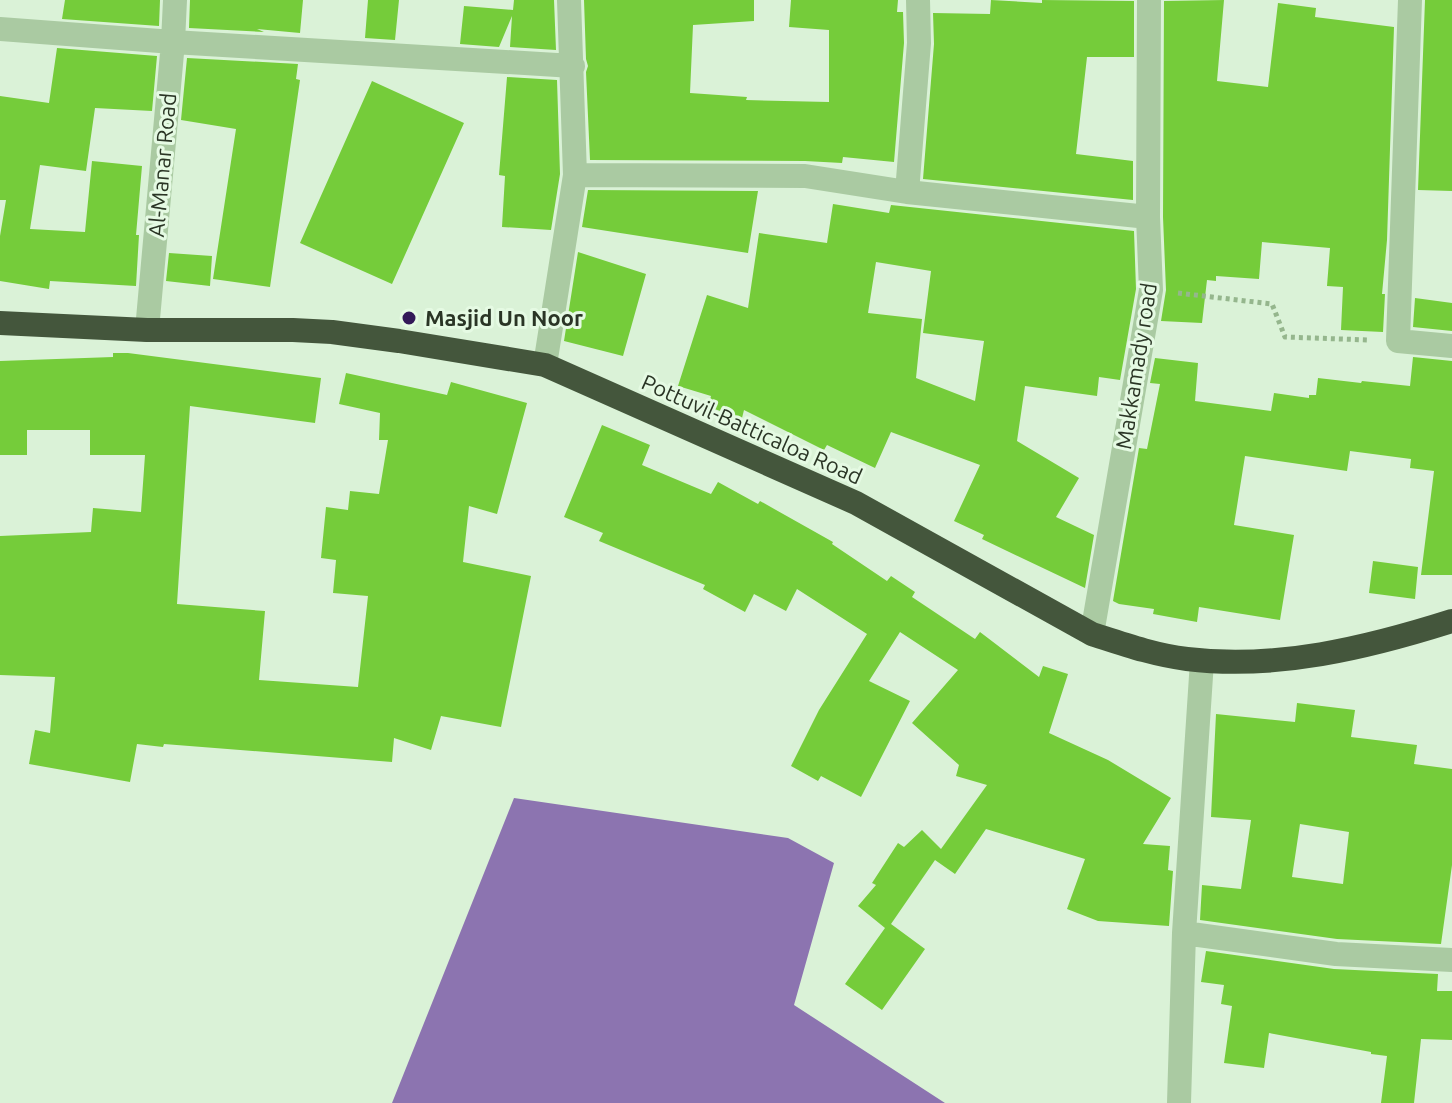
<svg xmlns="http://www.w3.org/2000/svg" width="1452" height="1103" font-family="Ubuntu,sans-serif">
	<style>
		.water { fill: #8c74b0 }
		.building { fill: #75cc3a; fill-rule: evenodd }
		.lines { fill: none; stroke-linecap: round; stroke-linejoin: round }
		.path { stroke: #95b68d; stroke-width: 5; stroke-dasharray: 4 4; stroke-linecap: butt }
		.street { stroke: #aacaa2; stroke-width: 24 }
		.highway { stroke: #44563c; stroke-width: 24 }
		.poi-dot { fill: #331958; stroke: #e5fae3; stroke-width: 3 }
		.labels { text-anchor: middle; stroke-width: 6; stroke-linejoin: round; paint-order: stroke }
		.street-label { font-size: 22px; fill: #2a3525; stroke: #e5fae3 }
		.poi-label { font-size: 22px; font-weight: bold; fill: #2a3525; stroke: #e5fae3; text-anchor: start }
	</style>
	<rect width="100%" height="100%" fill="#daf2d7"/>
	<path class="water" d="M514,798L788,838L834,863L794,1005L945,1103H392Z"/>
	<path class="building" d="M65,0H160L159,26L62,19Z
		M190,0H303L300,33L257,29L264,32L189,28Z
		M368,0H399L395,40L365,38Z
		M514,0H554L556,50L510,47L512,16L499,47L460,44L464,6L513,10Z
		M584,0H754V21L693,25L690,93L747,97L746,100L829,102V30L789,27L791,0H898L897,12H903L904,43L894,162L843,157L842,163L805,161L590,160L586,72L588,66L586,59Z
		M991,0L1042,3V0L1134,1V57H1087L1076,154L1133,161V200L923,179L934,44L933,13L990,14Z
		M1224,0L1217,81L1268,87L1278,3L1316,8L1315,17L1394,27L1387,240L1382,294H1385L1383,332L1341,330L1343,287L1327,286L1330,248L1262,242L1259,279L1216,276V281L1207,280L1202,323L1161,321L1166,290L1163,217L1164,1Z
		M1425,0H1452V191L1418,190Z
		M57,48L157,56L152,111L95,108L86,171L40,165L30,229L85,232L92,161L142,166L136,235H139L136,286L50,281L49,289L0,281V236L6,200H0V96L49,103Z
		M187,58L298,64L296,79L300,80L270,287L213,279L236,129L181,120Z
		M507,77L557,80L560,174L551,230L502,227L505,176L499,175Z
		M372,81L464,123L392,284L300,243Z
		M588,190L758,191L748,253L582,227Z
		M833,204L889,213L891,205L1134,231L1136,289L1120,380L1099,377L1097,396L1025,386L1017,441L1079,478L1056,517L1094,535L1085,588L982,539L984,535L954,521L980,465L891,432L875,468L827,445L824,450L744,410L742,418L708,407L711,396L678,386L707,295L748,308L759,233L827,243ZM876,262L931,271L923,333L984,341L975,401L916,378L922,319L868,313Z
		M578,252L646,274L623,356L564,341Z
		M169,253L212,256L210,286L166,281Z
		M1415,298L1452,303V331L1413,327Z
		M113,353H128L321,378L315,423L190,406L177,604L265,611L259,680L358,687L368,596L333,593L336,560L321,558L326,507L348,510L350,491L379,494L388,440H379L380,413L339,404L346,373L447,395L451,382L527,403L497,514L469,506L463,562L531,576L501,727L441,716L431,750L394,738L392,762L164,744L163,747L137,744L130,782L29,764L35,730L50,733L55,677L0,675V536L91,532L93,508L141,512L145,455H90V430H27V455H0V361L113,357Z
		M1413,357L1452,361V575H1421L1434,471L1410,468L1411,459L1350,451L1347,471L1245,456L1234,525L1294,535L1280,620L1199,607L1197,622L1153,614L1154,609L1119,604L1113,601L1139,448L1147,449L1160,384L1150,383L1155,358L1198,363L1195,401L1271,411L1274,393L1309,398V395H1316L1318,378L1361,383L1362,381L1410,386Z
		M602,425L650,445L642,465L711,494L718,482L758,504L760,501L833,542L832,544L887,581L891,576L915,592L912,597L975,639L980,632L1039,677L1043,666L1068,674L1049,733L1108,760L1171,798L1143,844L1170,846L1168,870L1173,871L1169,926L1098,921L1067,909L1085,859L986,829L955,874L935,860L891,924L925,949L882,1010L845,984L885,928L858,906L876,885L872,883L898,843L904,847L922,830L941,849L987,785L956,776L959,765L912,723L958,670L900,632L869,681L910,701L861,797L821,776L818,781L791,766L819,710L867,634L797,589L786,611L754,594L745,612L703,589L705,585L599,541L603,533L564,517Z
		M1373,561L1418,567L1415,599L1369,593Z
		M1297,703L1355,710L1351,737L1417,745L1414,764L1452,769V865L1441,944L1337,939L1200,920L1202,885L1241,889L1251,820L1211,817L1216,714L1295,722ZM1300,824L1349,832L1343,884L1292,877Z
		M1206,951L1334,969L1438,974L1437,991H1452V1040L1421,1039L1414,1103H1381L1387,1056L1371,1054V1052L1269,1033L1264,1068L1224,1063L1232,1006L1221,1004L1224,985L1201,982Z"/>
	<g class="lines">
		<path class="path" d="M1178,293L1272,304L1285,337L1369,340"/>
		<path class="street" d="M1410,0L1398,341L1452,346
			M0,29L173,42L573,66
			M575,175L805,176L907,192L1148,217
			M907,192L919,43L918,0
			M147,330L173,42L175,0
			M545,365L575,175L569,0
			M1092,634L1151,290L1148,217L1149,0
			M1184,933L1202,661
			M1179,1103L1184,933L1336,954L1452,960"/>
		<path class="highway" d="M0,323L147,330H293L332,332L399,341L545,365L856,503L1092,634C1123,644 1154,655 1187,659C1276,670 1367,648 1452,621"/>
	</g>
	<circle class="poi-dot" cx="409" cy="318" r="8"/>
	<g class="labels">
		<g class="street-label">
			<text transform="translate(162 165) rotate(-85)" y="8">Al-Manar Road</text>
			<text transform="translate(1136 366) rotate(-81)" y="8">Makkamady road</text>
			<text transform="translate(752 429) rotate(24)" y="8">Pottuvil-Batticaloa Road</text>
		</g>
		<g class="poi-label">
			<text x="425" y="326">Masjid Un Noor</text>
		</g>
	</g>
</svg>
